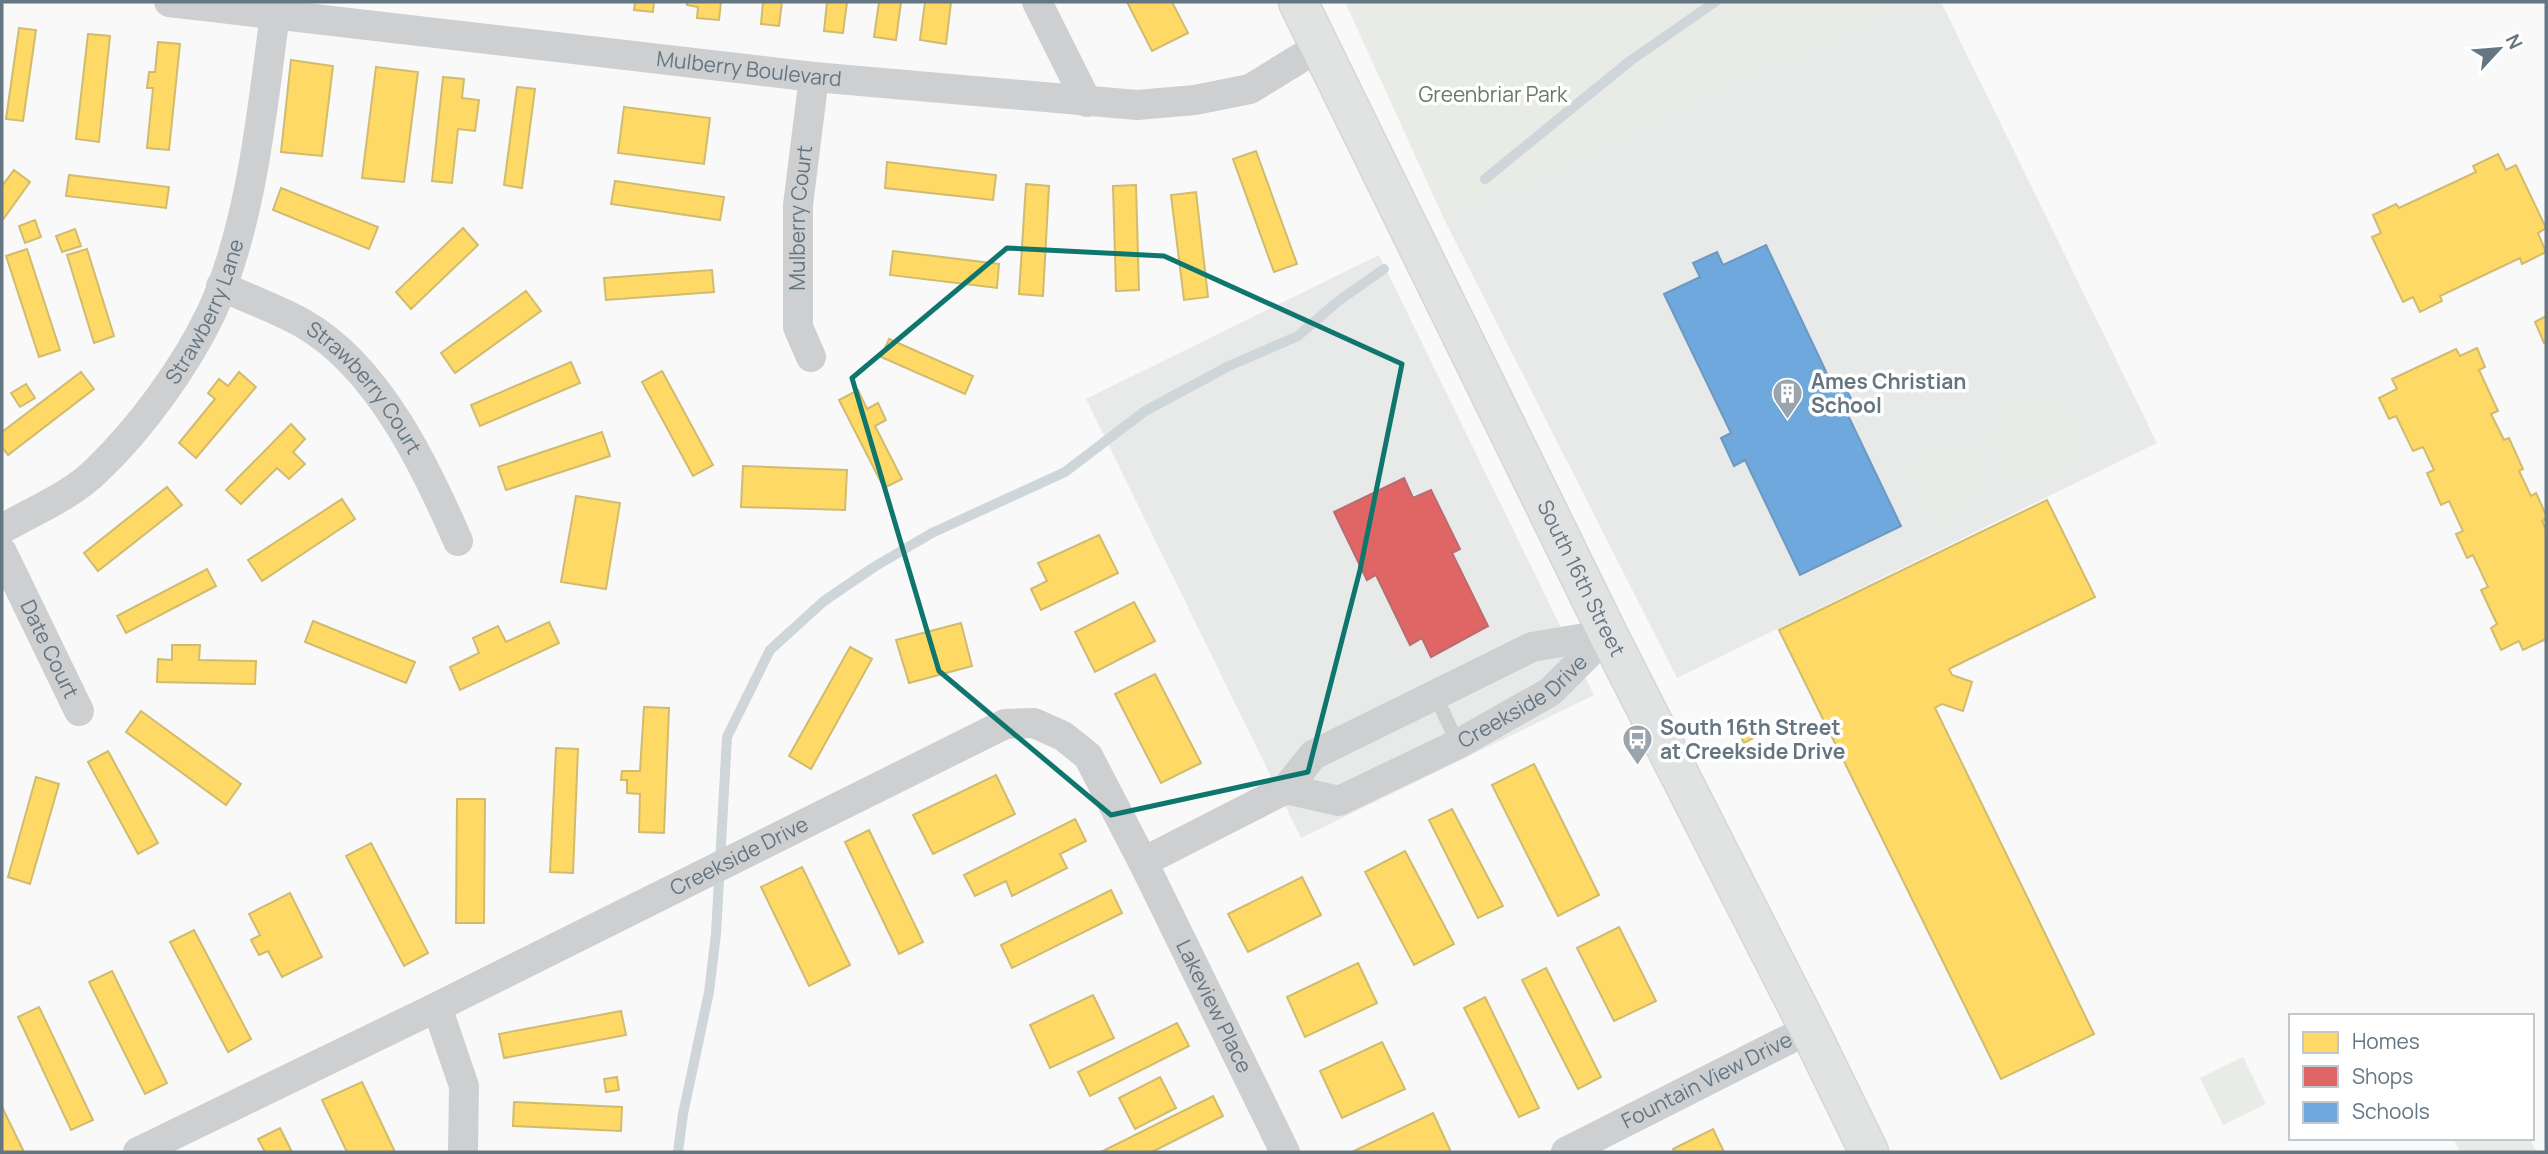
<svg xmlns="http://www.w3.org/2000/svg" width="2548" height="1154" font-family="Manrope,sans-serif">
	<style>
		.built { fill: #e8e9e9 }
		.green { fill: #e8ebe6 }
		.homes { fill: #ffd966; stroke: #d1bb6f; stroke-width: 2 }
		.shops { fill: #e06666; stroke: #bb6b6f; stroke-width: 2 }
		.schools { fill: #6fa8dc; stroke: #6c99c1; stroke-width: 2 }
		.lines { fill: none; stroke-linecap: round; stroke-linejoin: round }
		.stream { stroke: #ced6d9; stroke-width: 10 }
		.secondary-casing { stroke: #d5d6d7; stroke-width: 41 }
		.service { stroke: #cecfd0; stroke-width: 14 }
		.minor { stroke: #cecfd0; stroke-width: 30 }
		.secondary { stroke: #e1e2e2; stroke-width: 38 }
		.marked { fill: none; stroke: #0f766e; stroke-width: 5; stroke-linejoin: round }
		.labels { text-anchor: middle; stroke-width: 7; stroke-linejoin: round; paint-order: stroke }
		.street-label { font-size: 21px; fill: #657683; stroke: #fff }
		.park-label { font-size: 21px; fill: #687a64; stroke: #fff }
		.poi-label { font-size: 21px; font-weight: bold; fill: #657683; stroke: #fff; text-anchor: start }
	</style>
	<rect width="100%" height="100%" fill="#f9f9f9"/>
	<path class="built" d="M1914,2H1941L2157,443L1677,678L1445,221Z
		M1379,255L1594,695L1301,838L1086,399Z"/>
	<path class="green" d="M1345,2H1914L1445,221Z
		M1992 438a45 45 0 1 1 90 0a45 45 0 1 1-90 0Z
		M1951,441L1968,442L1985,469L1989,488L1973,505L1934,526L1905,467Z
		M2243,1057L2266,1104L2223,1125L2200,1078Z
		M2453,1138H2530L2536,1152H2460Z"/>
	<path class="homes" d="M635,2H654L653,12L634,10Z
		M687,2H721L719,20L697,18L698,7L687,5Z
		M763,2H782L779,26L761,24Z
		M827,2H847L843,33L824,31Z
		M879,2H901L896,40L874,37Z
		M925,2H951L946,44L920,40Z
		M1127,2H1172L1188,33L1152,51Z
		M19,28L36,30L23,121L6,119Z
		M88,34L110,36L99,142L76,139Z
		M158,42L180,44L169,150L147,148L153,88H147L149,72H155Z
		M291,60L333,66L322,156L281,152Z
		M376,67L418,72L404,182L362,178Z
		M443,77L464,79L462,98L479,100L475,131L458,129L452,183L432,181Z
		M517,87L535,89L522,188L504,185Z
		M624,107L710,118L704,164L618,153Z
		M1256,151L1297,264L1274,272L1233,159Z
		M2498,154L2506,170L2516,165L2546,228L2538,233L2546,252L2522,264L2520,258L2440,296L2442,301L2420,312L2413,297L2403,302L2372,237L2381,233L2373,215L2396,204L2399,208L2476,172L2473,166Z
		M887,162L996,175L993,200L885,188Z
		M14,170L30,182L2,221V186Z
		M69,175L169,187L166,208L66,196Z
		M615,181L724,197L720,220L611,204Z
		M1026,184L1049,186L1043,296L1019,294Z
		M1136,185L1139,290L1116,291L1113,186Z
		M281,188L378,227L369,249L273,210Z
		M1196,192L1208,297L1184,300L1171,195Z
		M35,220L41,237L25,243L19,226Z
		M463,228L478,245L411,309L396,292Z
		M75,229L81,246L62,252L56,236Z
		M27,249L60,350L39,357L6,256Z
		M87,249L114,336L94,343L67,255Z
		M893,251L999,264L997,288L890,275Z
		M712,270L714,292L606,300L604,278Z
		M526,291L541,311L455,373L441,353Z
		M2546,316V342L2544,343L2535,322Z
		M889,339L973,376L965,394L881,357Z
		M2477,348L2485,367L2479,370L2498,411L2491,414L2504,440L2509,438L2523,469L2519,471L2531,496L2536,493L2546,515V519L2542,521L2546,530V639L2523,650L2519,641L2501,650L2491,628L2497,624L2481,590L2488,587L2473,555L2467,558L2456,534L2463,531L2449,501L2441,505L2427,473L2434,470L2423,447L2413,451L2396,416L2389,419L2379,398L2397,389L2392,379L2456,349L2460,356Z
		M571,362L580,383L480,426L471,405Z
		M662,371L713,465L693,476L642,382Z
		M81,372L94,389L8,455L2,447V432Z
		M239,372L256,387L196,458L179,443L215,399L208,393L219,379L228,386Z
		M26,384L35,398L20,407L11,393Z
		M858,390L867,409L878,403L886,420L875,426L902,479L884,488L839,400Z
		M291,424L305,439L293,452L305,464L289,479L277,468L241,504L226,490Z
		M602,432L610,456L506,490L498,467Z
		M743,466L847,470L845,510L741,507Z
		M167,487L182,505L98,571L84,553Z
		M576,496L620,503L606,589L561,582Z
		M342,499L355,519L262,581L248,560Z
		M2047,500L2095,597L1949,669L1952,675L1972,682L1963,711L1942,704L1935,708L2094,1034L2001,1079L1779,630Z
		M1099,535L1118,573L1041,610L1031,589L1047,581L1038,563Z
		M207,569L216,586L126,633L117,616Z
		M1134,602L1155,641L1095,672L1075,632Z
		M313,621L415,662L406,683L305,642Z
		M549,622L559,643L460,690L450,667L479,653L473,638L498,626L506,642Z
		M961,623L972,666L909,683L896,640Z
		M172,645H200L199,660L256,661L255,684L157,682L158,659L172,660Z
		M850,647L872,659L811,769L789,756Z
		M1155,674L1201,763L1161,783L1115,694Z
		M644,707L669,708L664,833L639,832L640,794L627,793V780H621L622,771H640Z
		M141,711L241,784L226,805L126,732Z
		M1742,718L1753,738L1744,743L1734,722Z
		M556,748L578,749L573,873L550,872Z
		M108,751L158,843L138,854L88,762Z
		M1534,764L1599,895L1558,916L1492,785Z
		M996,775L1015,814L933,854L913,815Z
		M36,777L59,784L30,884L8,877Z
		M457,799H485L484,923H456Z
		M1452,809L1503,906L1478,918L1429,820Z
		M1075,819L1086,841L1060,854L1067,868L1012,896L1006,881L975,896L964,875Z
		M869,830L923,942L899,954L845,842Z
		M371,843L428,953L404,966L346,856Z
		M1405,851L1454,944L1414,965L1365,872Z
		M802,867L850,965L809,986L761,887Z
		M1302,877L1321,915L1248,952L1228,914Z
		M1111,890L1122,913L1012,968L1001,945Z
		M290,893L322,957L282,977L268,951L259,955L251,940L260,935L249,914Z
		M1619,927L1656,1001L1614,1021L1577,948Z
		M194,930L251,1039L228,1052L170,942Z
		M1358,963L1377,1003L1305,1037L1287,997Z
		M1546,968L1601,1077L1578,1089L1522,980Z
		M112,971L167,1083L145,1094L89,982Z
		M1093,995L1114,1038L1050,1068L1030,1025Z
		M1485,997L1539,1108L1519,1117L1464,1008Z
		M39,1007L93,1120L71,1130L18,1017Z
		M621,1011L626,1035L504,1058L499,1034Z
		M1177,1023L1189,1046L1090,1096L1078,1072Z
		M1382,1042L1405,1089L1342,1118L1320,1071Z
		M617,1077L619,1090L606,1092L604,1079Z
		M1160,1077L1176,1108L1135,1129L1119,1098Z
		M362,1082L395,1152H347L322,1100Z
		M1213,1096L1223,1116L1152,1152H1101Z
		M514,1102L622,1107L621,1131L513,1126Z
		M2,1107L24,1152H2Z
		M1433,1113L1451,1152H1352Z
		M280,1128L292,1152H265L258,1139Z
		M1713,1129L1724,1152H1675L1673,1149Z"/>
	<path class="shops" d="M1404,478L1413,498L1431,490L1460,549L1452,553L1488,626L1431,657L1422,638L1410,645L1376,575L1367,580L1334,512Z"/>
	<path class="schools" d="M1766,245L1830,380L1840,375L1854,405L1845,409L1901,526L1800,575L1745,460L1734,466L1721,438L1731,433L1664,294L1700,277L1693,263L1717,252L1723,265Z"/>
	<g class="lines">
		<path class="stream" d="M1485,179L1630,61L1715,2
			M678,1152L683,1114L709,992L716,934L727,737L770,650L824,601L874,567L932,533L1065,472L1145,411L1229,366L1298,336L1337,302L1384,269"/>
		<defs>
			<g id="secondary">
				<path id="s10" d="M1298,2L1608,634L1809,1029L1869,1152"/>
			</g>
		</defs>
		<use href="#secondary" class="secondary-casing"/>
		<path class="service" d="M1435,695L1458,744"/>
		<g class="minor">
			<path id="s1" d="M169,2L814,77L1137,105L1195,100L1250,89L1320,46"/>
			<path d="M1037,2L1087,102"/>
			<path id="s2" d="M221,286C248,299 278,309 304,324C378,367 425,465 458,541"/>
			<path id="s3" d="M811,357L798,327V205L814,77"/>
			<path id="s4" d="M2,529C33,511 71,496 97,470C141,428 186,366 212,311C252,222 262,110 275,14"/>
			<path id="s5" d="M2,552L79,711"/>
			<path id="s6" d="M1286,789L1339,801L1458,744L1550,692L1608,634"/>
			<path id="s7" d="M1143,862L1285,1152"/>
			<path d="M437,1007L464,1086L463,1152"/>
			<path id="s8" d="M138,1152L437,1007L1005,724L1034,723L1063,736L1088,756L1143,862L1286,789L1313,755L1435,695L1532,647L1608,634"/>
			<path id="s9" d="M1566,1152L1809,1029"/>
		</g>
		<use href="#secondary" class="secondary"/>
	</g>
	<path class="marked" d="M1007,248L1164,256L1402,364L1360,570L1308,772L1111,815L939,671L852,378Z"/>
	<defs>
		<symbol id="building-pin" viewBox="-11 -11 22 30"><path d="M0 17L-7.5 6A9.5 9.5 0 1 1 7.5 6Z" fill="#99a4ac" stroke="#fff"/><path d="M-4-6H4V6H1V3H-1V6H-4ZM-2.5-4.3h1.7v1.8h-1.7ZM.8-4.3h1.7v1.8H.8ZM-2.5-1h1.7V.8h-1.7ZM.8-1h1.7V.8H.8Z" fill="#fff"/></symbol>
		<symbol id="bus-pin" viewBox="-11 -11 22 30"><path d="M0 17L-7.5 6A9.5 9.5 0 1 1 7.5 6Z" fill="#99a4ac" stroke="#fff"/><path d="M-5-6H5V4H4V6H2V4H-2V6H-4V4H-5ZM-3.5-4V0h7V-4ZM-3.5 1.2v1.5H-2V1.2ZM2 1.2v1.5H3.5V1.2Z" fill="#fff"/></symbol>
	</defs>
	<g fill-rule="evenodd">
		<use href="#building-pin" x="1770" y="376" width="35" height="47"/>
		<use href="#bus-pin" x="1620" y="722" width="35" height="47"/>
	</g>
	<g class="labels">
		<g class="street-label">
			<text dy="7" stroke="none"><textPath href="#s1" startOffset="584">Mulberry Boulevard</textPath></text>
			<text dy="7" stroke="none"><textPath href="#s3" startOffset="142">Mulberry Court</textPath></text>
			<text dy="7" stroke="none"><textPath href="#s4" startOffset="306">Strawberry Lane</textPath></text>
			<text dy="7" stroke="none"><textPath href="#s2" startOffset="180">Strawberry Court</textPath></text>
			<text dy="7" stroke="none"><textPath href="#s10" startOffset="642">South 16th Street</textPath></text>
			<text dy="7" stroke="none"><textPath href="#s5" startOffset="108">Date Court</textPath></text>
			<text dy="7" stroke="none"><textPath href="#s6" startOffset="264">Creekside Drive</textPath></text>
			<text dy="7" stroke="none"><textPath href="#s8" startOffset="670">Creekside Drive</textPath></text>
			<text dy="7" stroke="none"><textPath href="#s7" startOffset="161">Lakeview Place</textPath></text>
			<text dy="7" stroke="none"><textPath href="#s9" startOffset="158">Fountain View Drive</textPath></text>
		</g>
		<g class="park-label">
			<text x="1493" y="102">Greenbriar Park</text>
		</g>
		<g class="poi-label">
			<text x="1811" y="389">Ames Christian<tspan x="1811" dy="24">School</tspan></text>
			<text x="1660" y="735">South 16th Street<tspan x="1660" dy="24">at Creekside Drive</tspan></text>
		</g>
	</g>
	<rect width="2548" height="1154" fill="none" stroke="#657683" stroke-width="7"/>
	<rect x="2289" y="1014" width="245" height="126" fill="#ffffff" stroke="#c1c8cd" stroke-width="2"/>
	<rect x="2303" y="1032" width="35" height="21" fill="#ffd966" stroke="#c1c8cd" stroke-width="2"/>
	<text x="2352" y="1049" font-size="21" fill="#657683">Homes</text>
	<rect x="2303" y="1066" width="35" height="21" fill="#e06666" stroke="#c1c8cd" stroke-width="2"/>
	<text x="2352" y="1084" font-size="21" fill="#657683">Shops</text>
	<rect x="2303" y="1102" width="35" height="21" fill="#6fa8dc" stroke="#c1c8cd" stroke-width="2"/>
	<text x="2352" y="1119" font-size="21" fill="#657683">Schools</text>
	<g transform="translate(2499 49) rotate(64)" stroke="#ffffff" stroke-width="5" paint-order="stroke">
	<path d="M0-5L12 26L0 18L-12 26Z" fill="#657683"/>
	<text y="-10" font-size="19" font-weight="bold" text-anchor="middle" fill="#657683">N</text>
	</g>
</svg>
